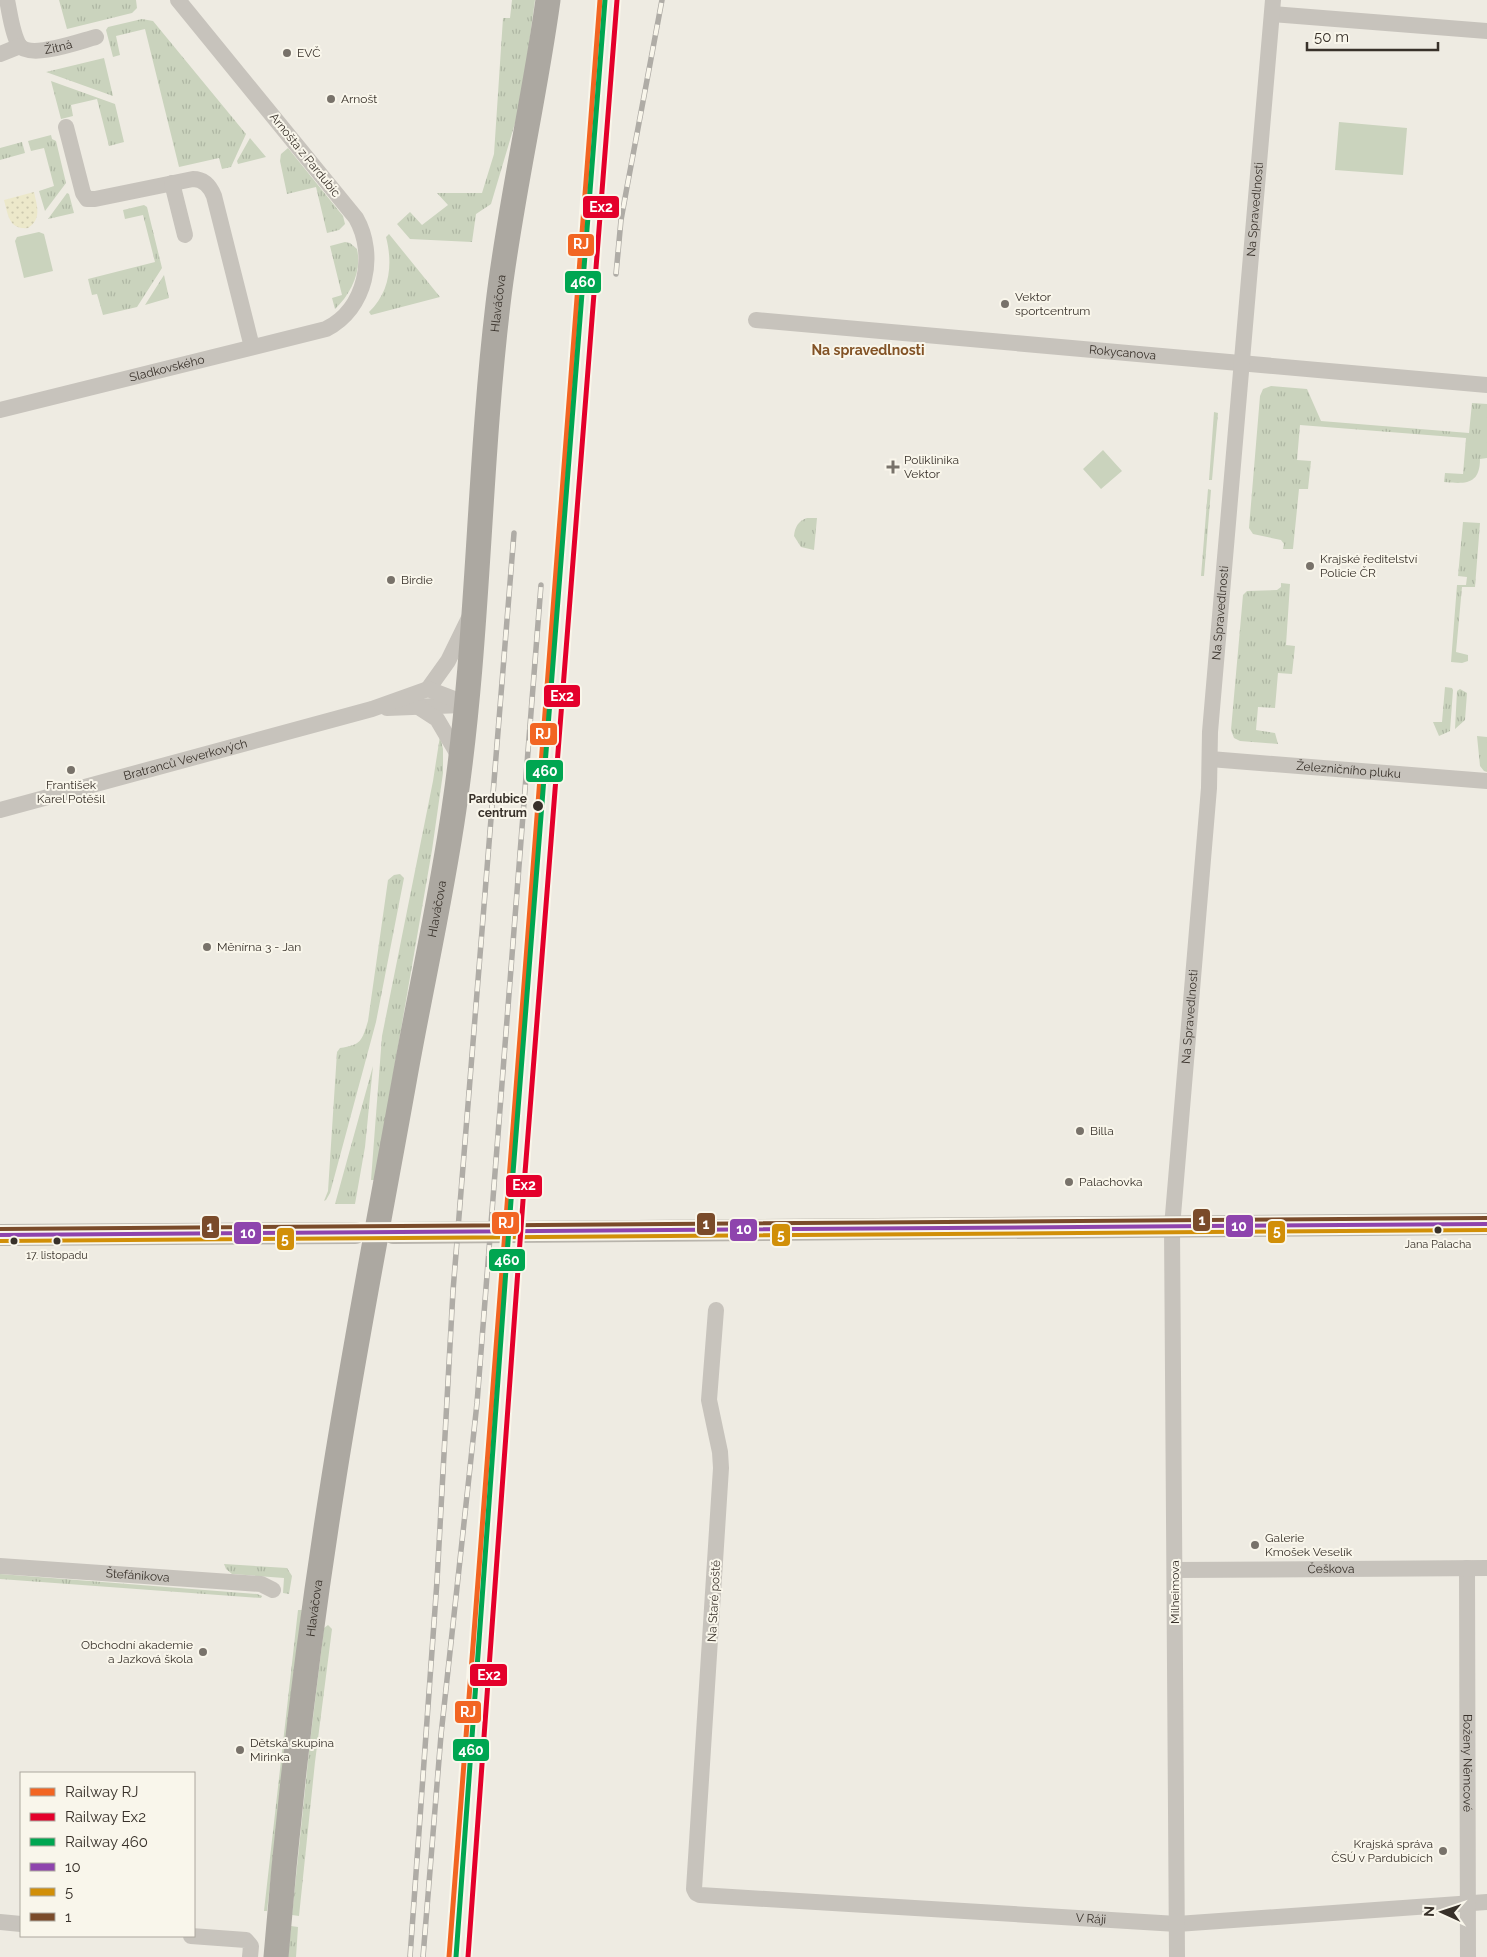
<svg xmlns="http://www.w3.org/2000/svg" width="1487" height="1957" font-family="Raleway,sans-serif">
	<style>
		.grass { fill: url(#grass-tufts) }
		.sand { fill: url(#sand-dots) }
		.green { fill: #cad3bd }
		.lines { fill: none; stroke-linecap: round; stroke-linejoin: round }
		.street { stroke: #c7c3bc; stroke-width: 16 }
		.secondary { stroke: #b8b4ac; stroke-width: 22 }
		.primary { stroke: #aca8a1; stroke-width: 25 }
		.rail-casing { stroke: #afaca6; stroke-width: 5.5 }
		.rail { stroke: #f9f6eb; stroke-width: 4; stroke-dasharray: 11; stroke-linecap: butt }
		.bus-1-casing { stroke: #f9f6eb; stroke-width: 8 }
		.bus-2-casing { stroke: #f9f6eb; stroke-width: 8 }
		.bus-3-casing { stroke: #f9f6eb; stroke-width: 8 }
		.bus-1 { stroke: #8e44ad; stroke-width: 4 }
		.bus-2 { stroke: #d18f08; stroke-width: 4 }
		.bus-3 { stroke: #7a4b2a; stroke-width: 4 }
		.rail-1-casing { stroke: #f9f6eb; stroke-width: 9 }
		.rail-2-casing { stroke: #f9f6eb; stroke-width: 9 }
		.rail-3-casing { stroke: #f9f6eb; stroke-width: 9 }
		.rail-1 { stroke: #f26522; stroke-width: 5 }
		.rail-2 { stroke: #e4002b; stroke-width: 5 }
		.rail-3 { stroke: #00a651; stroke-width: 5 }
		.poi-dot { fill: #78726a; stroke: #f9f6eb; stroke-width: 2 }
		.stop-dot { fill: #38312a; stroke: #f9f6eb; stroke-width: 2 }
		.labels { text-anchor: middle; stroke-width: 4; stroke-linejoin: round; paint-order: stroke }
		.bus-label { font-size: 11px; fill: #38312a; stroke: #f9f6eb }
		.street-label { font-size: 12px; fill: #38312a; stroke: #f9f6eb }
		.poi-label { font-size: 12px; fill: #38312a; stroke: #f9f6eb; text-anchor: start }
		.stop-label { font-size: 12px; font-weight: bold; fill: #38312a; stroke: #f9f6eb; text-anchor: end }
		.neighbourhood-label { font-size: 14px; font-weight: bold; fill: #835326; stroke: #f9f6eb }
		.line-badge { stroke: #f9f6eb; stroke-width: 2 }
		.badge-label { font-size: 14px; text-anchor: middle; font-weight: bold; fill: #fff }
	</style>
	<defs>
		<pattern id="grass-tufts" width="24" height="20" patternUnits="userSpaceOnUse" patternTransform="scale(1.25)"><rect width="24" height="20" fill="#cad3bd"/><path d="M3 7l-1-3M5 7V3M7 7l1-3M15 17l-1-3M17 17v-4M19 17l1-3" fill="none" stroke="#aeb6a3"/></pattern>
		<pattern id="sand-dots" width="8" height="8" patternUnits="userSpaceOnUse" patternTransform="scale(1.25)"><rect width="8" height="8" fill="#ece8ca"/><path d="M2 2h.1M6 6h.1" fill="none" stroke="#cbc7ae" stroke-width="1.8" stroke-linecap="round"/></pattern>
	</defs>
	<rect width="100%" height="100%" fill="#eeebe2"/>
	<path class="grass" d="M59,0H136L137,8L132,13L67,29Z
		M512,0H535L521,103L491,204L476,214L472,242L410,239L397,224L410,212L422,225L448,205L437,193H482L494,154L503,18H510Z
		M142,19L153,21L246,134L231,167L222,169L219,158L179,167L145,29L116,36L120,55L113,57L106,30L108,27Z
		M104,58L113,96L46,72Z
		M51,81L115,104L124,142L109,146L97,99L71,105L73,116L61,119Z
		M51,135L52,139L56,141L66,183L45,211L39,191L54,186L44,148L31,151L28,141Z
		M250,138L266,157L238,164L237,161Z
		M22,142L25,153L0,160V148Z
		M288,148L343,216L345,224L339,230L327,233L316,187L287,194L280,161L281,154Z
		M67,193L69,194L74,213L48,219Z
		M144,205L147,207L162,268L137,307L103,315L97,294L92,295L88,279L155,262L143,215L125,219L123,210Z
		M389,234L440,297L371,315L369,312C390,292 393,264 386,237Z
		M345,242L350,243L357,249C362,271 351,294 335,309L332,298L342,295L330,246Z
		M164,275L169,298L145,305Z
		M1271,386L1307,389L1321,421L1469,433L1472,403L1487,404V458L1480,459C1480,485 1465,484 1444,482L1445,473L1463,474L1466,438L1300,425L1297,460L1311,461L1308,489H1299L1293,549H1283L1284,544L1281,540L1253,534L1249,528L1260,396L1263,389Z
		M1214,412L1218,413L1212,480H1209Z
		M1208,489L1211,490L1204,576H1201Z
		M807,518H817L814,550L801,547L794,536C795,527 798,521 807,518Z
		M1463,522L1480,523L1475,587H1462L1456,652L1468,655V661L1462,663L1451,662L1457,585H1466L1467,577L1458,576Z
		M1281,583L1290,584L1286,645L1295,646L1292,674L1278,673L1275,708L1258,707L1256,730L1275,733L1278,744L1240,741L1234,738L1231,730L1243,595L1247,591L1277,590L1281,587Z
		M1445,687L1452,688L1453,690L1450,731L1439,736L1433,722H1442Z
		M1460,689L1467,693L1465,720L1455,729L1457,691Z
		M440,736L443,749V773L432,850L375,1180H371L382,1036L433,781Z
		M1477,736L1487,737V772L1484,771L1480,766Z
		M400,874L404,878L376,1022L330,1193L326,1200L324,1201L328,1191L337,1052L340,1048C361,1045 362,1041 368,1021L388,880L394,875Z
		M373,1066L365,1147L355,1204H335Z
		M224,1564L287,1568L292,1576L289,1594L283,1593L284,1578L232,1574L226,1569Z
		M0,1574L257,1594L262,1596L261,1598L0,1579Z
		M298,1610H302L267,1911H264Z
		M328,1625L332,1629L315,1762L299,1916L292,1915L310,1742L324,1628Z
		M291,1926L298,1927L296,1957H288Z"/>
	<path class="sand" d="M34,192C37,206 42,219 28,228C9,230 8,215 4,200Z"/>
	<path class="green" d="M1339,122L1407,128L1403,175L1335,170Z
		M39,232L44,234L53,271L24,278L15,241L17,237Z
		M1103,450L1122,471L1101,489L1083,469Z"/>
	<g class="lines">
		<g class="street">
			<path id="s1" d="M7,0C10,14 12,33 19,45C30,60 80,41 96,37"/>
			<path d="M1272,14L1487,31"/>
			<path d="M0,54L20,46"/>
			<path d="M66,127L83,193L87,199H95L193,179C204,179 210,186 214,196L252,347"/>
			<path d="M172,183L185,235"/>
			<path id="s2" d="M756,320L1487,385"/>
			<path id="s3" d="M0,410L326,329C366,309 377,255 356,218L178,0"/>
			<path d="M428,689L448,661L469,618"/>
			<path d="M387,708L462,705"/>
			<path d="M420,708L437,719L460,758"/>
			<path id="s4" d="M1210,759L1487,781"/>
			<path id="s5" d="M0,810L372,709L428,689L467,704"/>
			<path id="s6" d="M716,1310L709,1400L720,1452L721,1468L694,1889L696,1893L700,1895L1177,1924L1487,1902"/>
			<path id="s7" d="M0,1566L261,1584L273,1590"/>
			<path id="s8" d="M1467,1568L1468,1957"/>
			<path id="s9" d="M1175,1570L1487,1568"/>
			<path d="M0,1922L21,1924"/>
			<path d="M191,1936L246,1940L251,1946L250,1957"/>
			<path id="s10" d="M1177,1957L1172,1227L1209,788L1210,732L1273,0"/>
		</g>
		<path class="secondary" d="M393,1233L1487,1224
			M0,1235L355,1233"/>
		<path class="primary" id="s11" d="M276,1957C289,1799 308,1640 333,1483C354,1349 380,1216 404,1082C420,991 441,900 454,809C479,641 478,472 498,304C510,202 534,102 548,0"/>
		<defs>
			<path id="rail" d="M616,274L621,220L627,187L662,0
				M410,1957L437,1581L453,1291L514,533
				M423,1957L441,1735L477,1403L541,585"/>
		</defs>
		<use href="#rail" class="rail-casing"/>
		<use href="#rail" class="rail"/>
		<defs>
			<path id="bus-1" d="M0,1235L1487,1224"/>
			<path id="bus-2" d="M0,1241L1487,1230"/>
			<path id="bus-3" d="M0,1229L1487,1218"/>
		</defs>
		<use href="#bus-1" class="bus-1-casing"/>
		<use href="#bus-2" class="bus-2-casing"/>
		<use href="#bus-3" class="bus-3-casing"/>
		<use href="#bus-1" class="bus-1"/>
		<use href="#bus-2" class="bus-2"/>
		<use href="#bus-3" class="bus-3"/>
		<defs>
			<path id="rail-1" d="M449,1957L600,0"/>
			<path id="rail-2" d="M468,1957L525,1173L617,0"/>
			<path id="rail-3" d="M456,1957L513,1173L605,0"/>
		</defs>
		<use href="#rail-1" class="rail-1-casing"/>
		<use href="#rail-2" class="rail-2-casing"/>
		<use href="#rail-3" class="rail-3-casing"/>
		<use href="#rail-1" class="rail-1"/>
		<use href="#rail-2" class="rail-2"/>
		<use href="#rail-3" class="rail-3"/>
	</g>
	<g class="poi-dot">
		<circle cx="287" cy="53" r="5"/>
		<circle cx="331" cy="99" r="5"/>
		<circle cx="1005" cy="304" r="5"/>
		<path d="M890.5 459.5h5v5h5v5h-5v5h-5v-5h-5v-5h5z"/>
		<circle cx="1310" cy="566" r="5"/>
		<circle cx="391" cy="580" r="5"/>
		<circle cx="71" cy="770" r="5"/>
		<circle cx="207" cy="947" r="5"/>
		<circle cx="1080" cy="1131" r="5"/>
		<circle cx="1069" cy="1182" r="5"/>
		<circle cx="1255" cy="1545" r="5"/>
		<circle cx="203" cy="1652" r="5"/>
		<circle cx="240" cy="1750" r="5"/>
		<circle cx="1443" cy="1851" r="5"/>
	</g>
	<g class="stop-dot">
		<circle cx="538" cy="806" r="6"/>
		<circle cx="1438" cy="1230" r="4.5"/>
		<circle cx="14" cy="1241" r="4.5"/>
		<circle cx="57" cy="1241" r="4.5"/>
	</g>
	<g class="labels">
		<g class="bus-label">
			<text x="1438" y="1248">Jana Palacha</text>
			<text x="57" y="1259">17. listopadu</text>
		</g>
		<g class="street-label">
			<text dy="4" stroke="none"><textPath href="#s1" startOffset="88">Žitná</textPath></text>
			<text transform="translate(305 155) rotate(51)" y="4">Arnošta z Pardubic</text>
			<text dy="4" stroke="none"><textPath href="#s10" startOffset="1751">Na Spravedlnosti</textPath></text>
			<text dy="4" stroke="none"><textPath href="#s11" startOffset="1670">Hlaváčova</textPath></text>
			<text dy="4" stroke="none"><textPath href="#s2" startOffset="368">Rokycanova</textPath></text>
			<text dy="4" stroke="none"><textPath href="#s3" startOffset="172">Sladkovského</textPath></text>
			<text dy="4" stroke="none"><textPath href="#s10" startOffset="1346">Na Spravedlnosti</textPath></text>
			<text dy="4" stroke="none"><textPath href="#s5" startOffset="192">Bratranců Veverkových</textPath></text>
			<text dy="4" stroke="none"><textPath href="#s4" startOffset="139">Železničního pluku</textPath></text>
			<text dy="4" stroke="none"><textPath href="#s11" startOffset="1061">Hlaváčova</textPath></text>
			<text dy="4" stroke="none"><textPath href="#s10" startOffset="941">Na Spravedlnosti</textPath></text>
			<text dy="4" stroke="none"><textPath href="#s9" startOffset="156">Češkova</textPath></text>
			<text dy="4" stroke="none"><textPath href="#s7" startOffset="138">Štefánikova</textPath></text>
			<text transform="translate(1175 1592) rotate(-90)" y="4">Milheimova</text>
			<text transform="translate(714 1601) rotate(-87)" y="4">Na Staré poště</text>
			<text dy="4" stroke="none"><textPath href="#s11" startOffset="351">Hlaváčova</textPath></text>
			<text dy="4" stroke="none"><textPath href="#s8" startOffset="195">Boženy Němcové</textPath></text>
			<text dy="4" stroke="none"><textPath href="#s6" startOffset="982">V Ráji</textPath></text>
		</g>
		<g class="poi-label">
			<text x="297" y="57">EVČ</text>
			<text x="341" y="103">Arnošt</text>
			<text x="1015" y="301">Vektor<tspan x="1015" dy="14">sportcentrum</tspan></text>
			<text x="904" y="464">Poliklinika<tspan x="904" dy="14">Vektor</tspan></text>
			<text x="1320" y="563">Krajské ředitelství<tspan x="1320" dy="14">Policie ČR</tspan></text>
			<text x="401" y="584">Birdie</text>
			<text x="71" y="789" text-anchor="middle">František<tspan x="71" dy="14">Karel Potěšil</tspan></text>
			<text x="217" y="951">Měnírna 3 - Jan</text>
			<text x="1090" y="1135">Billa</text>
			<text x="1079" y="1186">Palachovka</text>
			<text x="1265" y="1542">Galerie<tspan x="1265" dy="14">Kmošek Veselík</tspan></text>
			<text x="193" y="1649" text-anchor="end">Obchodní akademie<tspan x="193" dy="14">a Jazková škola</tspan></text>
			<text x="250" y="1747">Dětská skupina<tspan x="250" dy="14">Mirinka</tspan></text>
			<text x="1433" y="1848" text-anchor="end">Krajská správa<tspan x="1433" dy="14">ČSÚ v Pardubicích</tspan></text>
		</g>
		<g class="stop-label">
			<text x="527" y="803">Pardubice<tspan x="527" dy="14">centrum</tspan></text>
		</g>
		<g class="neighbourhood-label">
			<text x="868" y="355">Na spravedlnosti</text>
		</g>
	</g>
	<g class="line-badge">
		<rect x="582" y="195" width="38" height="24" rx="5" fill="#e4002b"/>
		<rect x="567" y="233" width="28" height="24" rx="5" fill="#f26522"/>
		<rect x="564" y="270" width="38" height="24" rx="5" fill="#00a651"/>
		<rect x="543" y="684" width="38" height="24" rx="5" fill="#e4002b"/>
		<rect x="529" y="722" width="29" height="24" rx="5" fill="#f26522"/>
		<rect x="525" y="759" width="39" height="24" rx="5" fill="#00a651"/>
		<rect x="505" y="1174" width="38" height="24" rx="5" fill="#e4002b"/>
		<rect x="1192" y="1208" width="19" height="24" rx="5" fill="#7a4b2a"/>
		<rect x="491" y="1211" width="29" height="24" rx="5" fill="#f26522"/>
		<rect x="696" y="1212" width="20" height="24" rx="5" fill="#7a4b2a"/>
		<rect x="1225" y="1214" width="29" height="24" rx="5" fill="#8e44ad"/>
		<rect x="201" y="1215" width="19" height="24" rx="5" fill="#7a4b2a"/>
		<rect x="729" y="1218" width="29" height="24" rx="5" fill="#8e44ad"/>
		<rect x="1267" y="1220" width="19" height="24" rx="5" fill="#d18f08"/>
		<rect x="233" y="1221" width="29" height="24" rx="5" fill="#8e44ad"/>
		<rect x="771" y="1223" width="20" height="24" rx="5" fill="#d18f08"/>
		<rect x="276" y="1227" width="19" height="24" rx="5" fill="#d18f08"/>
		<rect x="488" y="1248" width="38" height="24" rx="5" fill="#00a651"/>
		<rect x="469" y="1663" width="39" height="24" rx="5" fill="#e4002b"/>
		<rect x="454" y="1700" width="28" height="24" rx="5" fill="#f26522"/>
		<rect x="452" y="1738" width="38" height="24" rx="5" fill="#00a651"/>
	</g>
	<g class="badge-label">
		<text x="601" y="212">Ex2</text>
		<text x="581" y="249">RJ</text>
		<text x="583" y="287">460</text>
		<text x="562" y="701">Ex2</text>
		<text x="543" y="739">RJ</text>
		<text x="545" y="776">460</text>
		<text x="524" y="1190">Ex2</text>
		<text x="1202" y="1225">1</text>
		<text x="506" y="1228">RJ</text>
		<text x="706" y="1229">1</text>
		<text x="1239" y="1231">10</text>
		<text x="210" y="1232">1</text>
		<text x="744" y="1234">10</text>
		<text x="1277" y="1236">5</text>
		<text x="248" y="1238">10</text>
		<text x="781" y="1240">5</text>
		<text x="285" y="1244">5</text>
		<text x="507" y="1265">460</text>
		<text x="489" y="1680">Ex2</text>
		<text x="468" y="1717">RJ</text>
		<text x="471" y="1755">460</text>
	</g>
	<rect x="20" y="1772" width="175" height="165" fill="#f9f6eb" stroke="#aca79e"/>
	<rect x="30" y="1788" width="25" height="8" fill="#f26522" stroke="#aca79e"/>
	<text x="65" y="1797" font-size="15" fill="#38312a">Railway RJ</text>
	<rect x="30" y="1813" width="25" height="8" fill="#e4002b" stroke="#aca79e"/>
	<text x="65" y="1822" font-size="15" fill="#38312a">Railway Ex2</text>
	<rect x="30" y="1838" width="25" height="8" fill="#00a651" stroke="#aca79e"/>
	<text x="65" y="1847" font-size="15" fill="#38312a">Railway 460</text>
	<rect x="30" y="1863" width="25" height="8" fill="#8e44ad" stroke="#aca79e"/>
	<text x="65" y="1872" font-size="15" fill="#38312a">10</text>
	<rect x="30" y="1888" width="25" height="8" fill="#d18f08" stroke="#aca79e"/>
	<text x="65" y="1897" font-size="15" fill="#38312a">5</text>
	<rect x="30" y="1913" width="25" height="8" fill="#7a4b2a" stroke="#aca79e"/>
	<text x="65" y="1922" font-size="15" fill="#38312a">1</text>
	<g transform="translate(1442 1912) rotate(273)" stroke="#f9f6eb" stroke-width="4" paint-order="stroke">
	<path d="M0-4L9 19L0 12L-9 19Z" fill="#38312a"/>
	<text y="-8" font-size="14" font-weight="bold" text-anchor="middle" fill="#38312a">N</text>
	</g>
	<path d="M1307 42v8h131v-8" fill="none" stroke="#38312a" stroke-width="2.5"/>
	<text x="1314" y="42" font-size="15" fill="#38312a" stroke="#f9f6eb" stroke-width="4" paint-order="stroke">50 m</text>
</svg>
